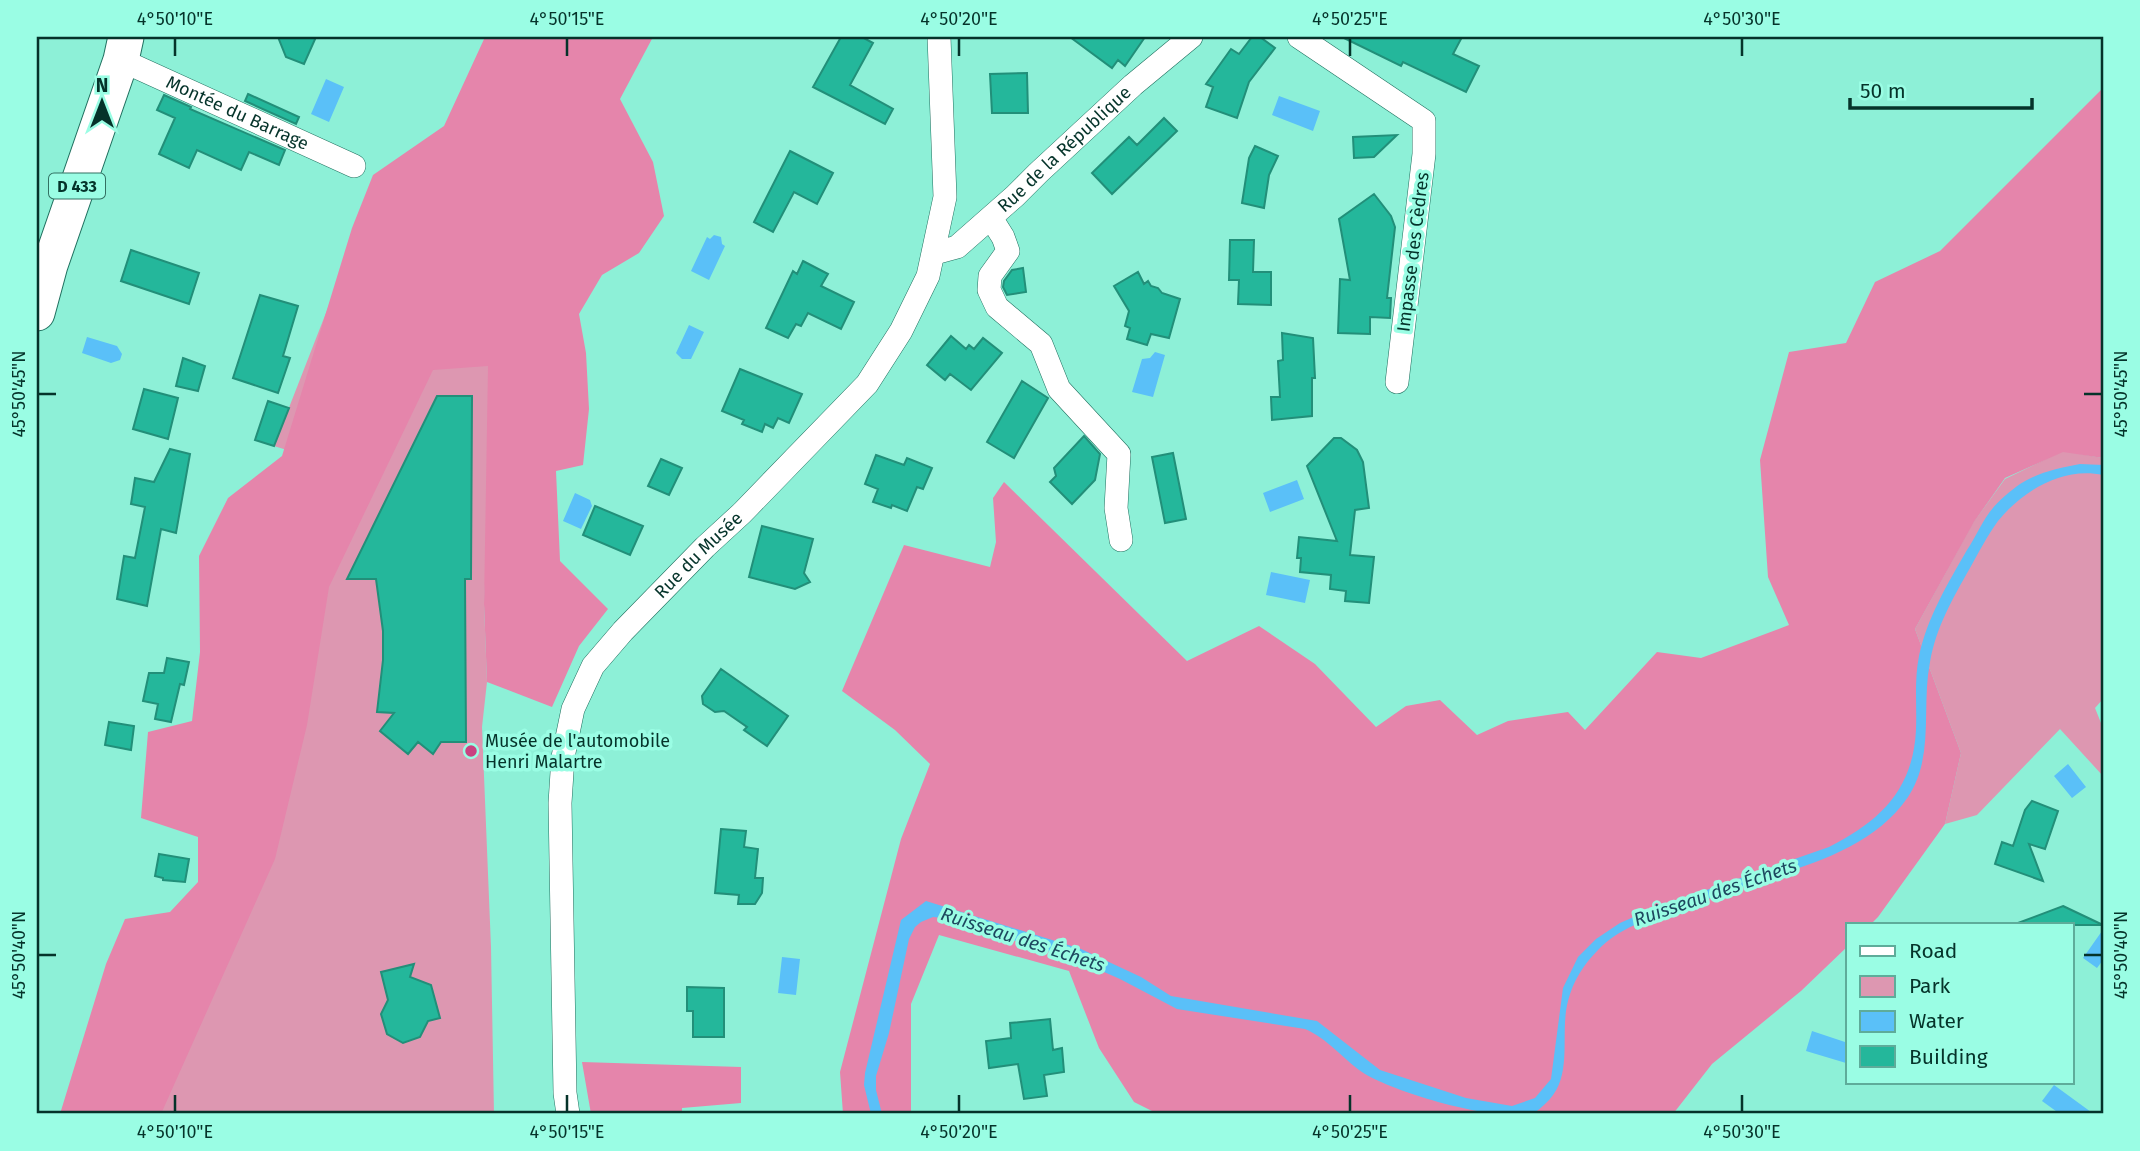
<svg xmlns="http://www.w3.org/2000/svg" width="2140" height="1151" font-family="'Fira Sans',sans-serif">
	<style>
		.green { fill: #dd97b1 }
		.forest { fill: #e585ab }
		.water { fill: #5ac0f8 }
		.building { fill: #24b79b; stroke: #228f79; stroke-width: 2 }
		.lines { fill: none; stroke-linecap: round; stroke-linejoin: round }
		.street-casing { stroke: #20705f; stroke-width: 24 }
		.primary-casing { stroke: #20705f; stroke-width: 37 }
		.street { stroke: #fff; stroke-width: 23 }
		.primary { stroke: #fff; stroke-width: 35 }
		.ticks { fill: none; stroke: #05332a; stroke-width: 2.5 }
		.poi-dot { fill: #c94281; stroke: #9afde4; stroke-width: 2.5 }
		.labels { text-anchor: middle; stroke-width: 7; stroke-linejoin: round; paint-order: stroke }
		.shield { fill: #9afde4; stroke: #327062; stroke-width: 2 }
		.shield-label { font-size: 16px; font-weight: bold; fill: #05332a }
		.street-label { font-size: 18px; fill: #05332a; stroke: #9afde4 }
		.poi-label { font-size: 18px; fill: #05332a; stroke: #9afde4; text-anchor: start }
		.water-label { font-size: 19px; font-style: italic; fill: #1d485f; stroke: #9afde4 }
		.neatline { fill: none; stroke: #05332a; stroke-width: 2.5 }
		.ticks-label { font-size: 18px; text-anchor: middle; fill: #05332a }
	</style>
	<rect width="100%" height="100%" fill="#8df0d7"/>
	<path class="green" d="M500,270L484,604L487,682L482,727L491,947L494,1114H129L206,972L290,451L274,446L331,300Z
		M2063,451L2103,458V699L2095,708L2103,728V776L2060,729L1977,815L1945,824L1961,753L1915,629L1973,523L2005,479Z"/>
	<path class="forest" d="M485,37H653L620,99L653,162L664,216L639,253L602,275L579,314L586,353L589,409L583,465L556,471L560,561L608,609L579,646L552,707L487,682L484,604L488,366L433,370L329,587L307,725L275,859L161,1114H60L106,964L125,919L170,912L198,882V837L141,818L148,732L192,721L200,652L199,556L228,498L282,456L352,228L373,175L444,126Z
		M2103,88V458L2063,452L2005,478L1974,522L1915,629L1961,753L1945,824L1878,917L1870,925H1848V946L1801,991L1712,1064L1673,1114H1158L1134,1102L1099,1048L1069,971L939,935L911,1004V1114H843L840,1072L901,839L930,764L895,730L842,691L904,545L990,567L996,542L993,498L1004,482L1187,661L1259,626L1315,664L1376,727L1406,706L1440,700L1477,735L1508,721L1568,712L1585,730L1657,652L1701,658L1789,625L1768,577L1760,460L1789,352L1846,343L1875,282L1940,251Z
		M582,1062L741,1067V1103L682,1108V1114H591Z"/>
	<path class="water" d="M326,79L344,87L329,122L311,114Z
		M1279,96L1320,111L1313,131L1272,115Z
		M714,235L721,237L722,244L725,246L709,280L691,271L707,237L710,239Z
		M689,325L704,332L691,359H682L676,353Z
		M87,337L117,346L122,354L120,360L111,363L82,353Z
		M1155,352L1165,355L1153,397L1132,392L1142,359L1150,358Z
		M2080,464L2103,465V475C2063,466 2022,491 1998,521C1987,536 1979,552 1970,568C1953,598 1936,627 1930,662C1921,707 1935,756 1908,797C1876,844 1820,861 1770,878C1739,888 1709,899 1678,909C1650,918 1619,928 1598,950C1584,964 1573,981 1568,1001C1559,1035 1575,1078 1545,1104C1541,1108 1535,1113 1530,1114C1495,1122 1392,1092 1362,1072C1343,1059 1327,1038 1305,1029L1177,1009L1120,979L1079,961L942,918L933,917L921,922L915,927L909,939L889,1033L876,1076V1090L882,1114H871L864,1085L865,1073L901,920L926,901L1081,949L1141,977L1171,996L1317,1021L1380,1070L1466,1098L1512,1106L1535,1098L1551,1079L1563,988L1578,957L1596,939L1620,923L1652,909L1829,847C1880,821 1913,790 1916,730C1917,705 1914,681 1919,656C1927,618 1948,583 1967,550C1975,538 1981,524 1989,513C1997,502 2009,492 2020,484C2039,472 2059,468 2080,464Z
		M1297,480L1304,499L1270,512L1263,493Z
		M575,493L590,500L592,506L581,529L563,521Z
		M1271,572L1310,580L1305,603L1266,595Z
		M2068,764L2086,787L2072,798L2054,776Z
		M2102,931L2103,960L2097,968L2083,958Z
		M782,957L800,959L796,995L778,993Z
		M1812,1031L1848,1043L1846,1063L1806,1051Z
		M2054,1085L2091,1112L2089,1114H2060L2042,1101Z"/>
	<path class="building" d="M278,37H316L304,64L286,57Z
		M841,37H862L873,43L850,85L893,109L885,124L813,87Z
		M1070,37H1145L1125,66L1118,60L1112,68Z
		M1252,37H1260L1275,48L1249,82L1237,118L1206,107L1213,87L1206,84L1231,49L1239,54Z
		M1342,37H1462L1453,54L1479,66L1466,92L1403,62L1401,66Z
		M1027,73L1028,113H992L990,74Z
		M248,94L299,117L296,124L245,101Z
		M164,95L191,107L190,109L285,150L279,165L249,152L241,170L197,150L189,168L159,154L175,118L157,110Z
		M1164,118L1177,131L1112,194L1092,173L1129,137L1137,145Z
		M1397,135L1374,157L1354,158L1353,137Z
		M1255,146L1278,156L1269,175L1264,208L1242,203L1249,158Z
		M790,151L833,173L817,204L794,192L773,232L754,222Z
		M1374,194L1391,216L1395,227L1387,298H1391L1390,318L1370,317V334L1338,333L1340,279L1350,280L1339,219Z
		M1230,240H1254L1253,272H1271V305L1238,304L1239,280H1229Z
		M131,250L199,273L189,304L121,281Z
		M803,261L828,274L821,286L854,302L841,329L808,313L801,326L796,324L788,338L766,328L793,271L797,274Z
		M1023,268L1026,292L1007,295L1003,287L1004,281L1012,270Z
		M1138,272L1144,284L1148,281L1151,286L1158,288L1162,293L1180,299L1169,338L1151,334L1147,345L1127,339L1130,328L1125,326L1129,311L1114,286Z
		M260,295L298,306L283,356L290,358L278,393L233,378Z
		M1282,333L1313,338L1315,378H1312V416L1272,420L1271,397H1280L1278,361L1283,360Z
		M951,336L966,349L969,345L974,349L983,338L1002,353L971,390L950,374L945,380L927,365Z
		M183,358L205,366L198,391L176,386Z
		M740,369L802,394L789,423L778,418L773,428L765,424L762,432L742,424L744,420L722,411Z
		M1022,381L1048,398L1014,458L987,442Z
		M144,389L178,398L168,439L133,429Z
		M437,396H472L471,579H465L466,742H441L433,754L418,742L408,754L380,731L394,713L377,712L383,660V631L376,579H347Z
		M268,401L289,408L274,446L255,440Z
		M1084,436L1100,454L1095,480L1072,504L1050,482L1056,476L1054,468Z
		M1334,438H1341L1357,450L1363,462L1369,508L1355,510L1350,555L1374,557L1369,603L1345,601L1346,591L1330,589L1331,575L1300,572L1301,558H1297L1299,537L1337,541L1307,466Z
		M170,449L190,454L176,533L161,529L147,606L117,599L124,556L135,558L145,507L131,504L135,478L154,482Z
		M1173,453L1186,519L1165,523L1152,457Z
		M876,455L904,465L907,458L932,468L923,489L917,487L907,511L892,505L891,508L873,502L878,489L865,484Z
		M661,459L682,468L669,495L648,486Z
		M595,506L643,526L630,555L583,535Z
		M762,526L813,539L804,573L810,582L795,589L749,577Z
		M167,658L189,662L184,685L180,684L171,722L155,719L158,704L143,701L149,673H164Z
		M721,669L788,716L767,746L744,730L747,727L724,711L715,712L703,704L702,696Z
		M109,722L134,726L131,750L105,745Z
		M2032,801L2058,811L2045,849L2029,844L2043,881L1995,864L2002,842L2013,846L2025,810Z
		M721,829L746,831L744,847L758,849L755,878H763L762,893L755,904H738L739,895L715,893Z
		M159,854L189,859L185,882L163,880V878L155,876Z
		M2063,906L2103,925H2018V923Z
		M414,964L410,977L431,985L440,1018L428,1021L420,1037L403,1043L387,1034L381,1014L388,1000L381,972Z
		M687,987L724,988V1037H693V1011H687Z
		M1050,1019L1053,1050L1062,1048L1064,1072L1044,1075L1047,1096L1024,1099L1018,1064L989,1068L986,1041L1011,1038L1010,1023Z"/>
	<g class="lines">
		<defs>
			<g id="street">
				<path d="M1299,37L1424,121V154L1397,382"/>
				<path id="s1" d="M121,60L354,166"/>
				<path d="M991,218L1003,237L1008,251L990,276L989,290L997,307L1041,344L1059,389L1119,454L1116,508L1121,540"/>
				<path id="s2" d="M935,253L957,247L1015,196L1038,173L1133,85L1191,37"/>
				<path id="s3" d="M568,1114L565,1093L560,803L563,757L573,709L593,666L623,631L705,547L742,513L867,384L901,331L928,276L945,197L939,37"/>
			</g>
			<path id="primary" d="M37,313L50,265L121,60L126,37"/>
		</defs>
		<use href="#street" class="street-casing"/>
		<use href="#primary" class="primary-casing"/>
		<use href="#street" class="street"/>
		<use href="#primary" class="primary"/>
	</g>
	<path class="ticks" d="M175,38V56M567,38V56M959,38V56M1350,38V56M1742,38V56M38,394H56M2084,394H2102M38,955H56M2084,955H2102M175,1095V1112M567,1095V1112M959,1095V1112M1350,1095V1112M1742,1095V1112"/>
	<circle class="poi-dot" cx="471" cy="751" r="7"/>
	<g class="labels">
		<rect class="shield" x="49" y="173.5" width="56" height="25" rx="5"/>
		<g class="shield-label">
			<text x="77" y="192">D 433</text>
		</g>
		<g class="street-label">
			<text dy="6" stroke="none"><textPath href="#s1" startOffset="128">Montée du Barrage</textPath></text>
			<text dy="6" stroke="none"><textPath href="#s2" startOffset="168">Rue de la République</textPath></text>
			<text transform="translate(1413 252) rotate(-83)" y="6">Impasse des Cèdres</text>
			<text dy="6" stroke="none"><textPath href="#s3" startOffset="607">Rue du Musée</textPath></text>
		</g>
		<g class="poi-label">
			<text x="485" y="747">Musée de l'automobile<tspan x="485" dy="21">Henri Malartre</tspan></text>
		</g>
		<g class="water-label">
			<text transform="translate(1715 892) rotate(-19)" y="7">Ruisseau des Échets</text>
			<text transform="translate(1023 939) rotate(18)" y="7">Ruisseau des Échets</text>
		</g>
	</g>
	<rect width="2140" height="1151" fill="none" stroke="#9afde4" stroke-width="77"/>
	<rect x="1846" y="923" width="228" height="161" fill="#9afde4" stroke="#5eac9a" stroke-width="2"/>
	<rect x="1860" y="946" width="35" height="10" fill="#ffffff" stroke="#5eac9a" stroke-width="2"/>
	<text x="1909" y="958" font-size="21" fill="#05332a">Road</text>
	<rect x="1860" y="976" width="35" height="21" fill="#dd97b1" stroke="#5eac9a" stroke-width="2"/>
	<text x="1909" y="993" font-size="21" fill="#05332a">Park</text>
	<rect x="1860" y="1011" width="35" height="21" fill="#5ac0f8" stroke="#5eac9a" stroke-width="2"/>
	<text x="1909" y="1028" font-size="21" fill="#05332a">Water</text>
	<rect x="1860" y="1046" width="35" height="21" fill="#24b79b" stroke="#5eac9a" stroke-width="2"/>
	<text x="1909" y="1064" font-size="21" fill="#05332a">Building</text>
	<g transform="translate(102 102)" stroke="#9afde4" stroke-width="5" paint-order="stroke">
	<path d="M0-5L12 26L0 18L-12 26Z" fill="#05332a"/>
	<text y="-10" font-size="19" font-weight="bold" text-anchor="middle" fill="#05332a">N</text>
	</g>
	<path d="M1850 98v10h182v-10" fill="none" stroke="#05332a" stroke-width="3.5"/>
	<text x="1860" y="98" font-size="21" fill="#05332a" stroke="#9afde4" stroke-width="5" paint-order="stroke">50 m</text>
	<rect x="38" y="38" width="2064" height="1074" class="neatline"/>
	<g class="ticks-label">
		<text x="175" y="25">4°50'10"E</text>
		<text x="567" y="25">4°50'15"E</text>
		<text x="959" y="25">4°50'20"E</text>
		<text x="1350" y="25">4°50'25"E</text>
		<text x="1742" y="25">4°50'30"E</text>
		<text transform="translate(19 394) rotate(-90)" y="6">45°50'45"N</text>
		<text transform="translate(2121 394) rotate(-90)" y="6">45°50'45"N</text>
		<text transform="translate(19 955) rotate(-90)" y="6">45°50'40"N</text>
		<text transform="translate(2121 955) rotate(-90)" y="6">45°50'40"N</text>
		<text x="175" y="1138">4°50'10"E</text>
		<text x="567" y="1138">4°50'15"E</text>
		<text x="959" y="1138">4°50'20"E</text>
		<text x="1350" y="1138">4°50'25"E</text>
		<text x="1742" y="1138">4°50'30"E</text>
	</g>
</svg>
